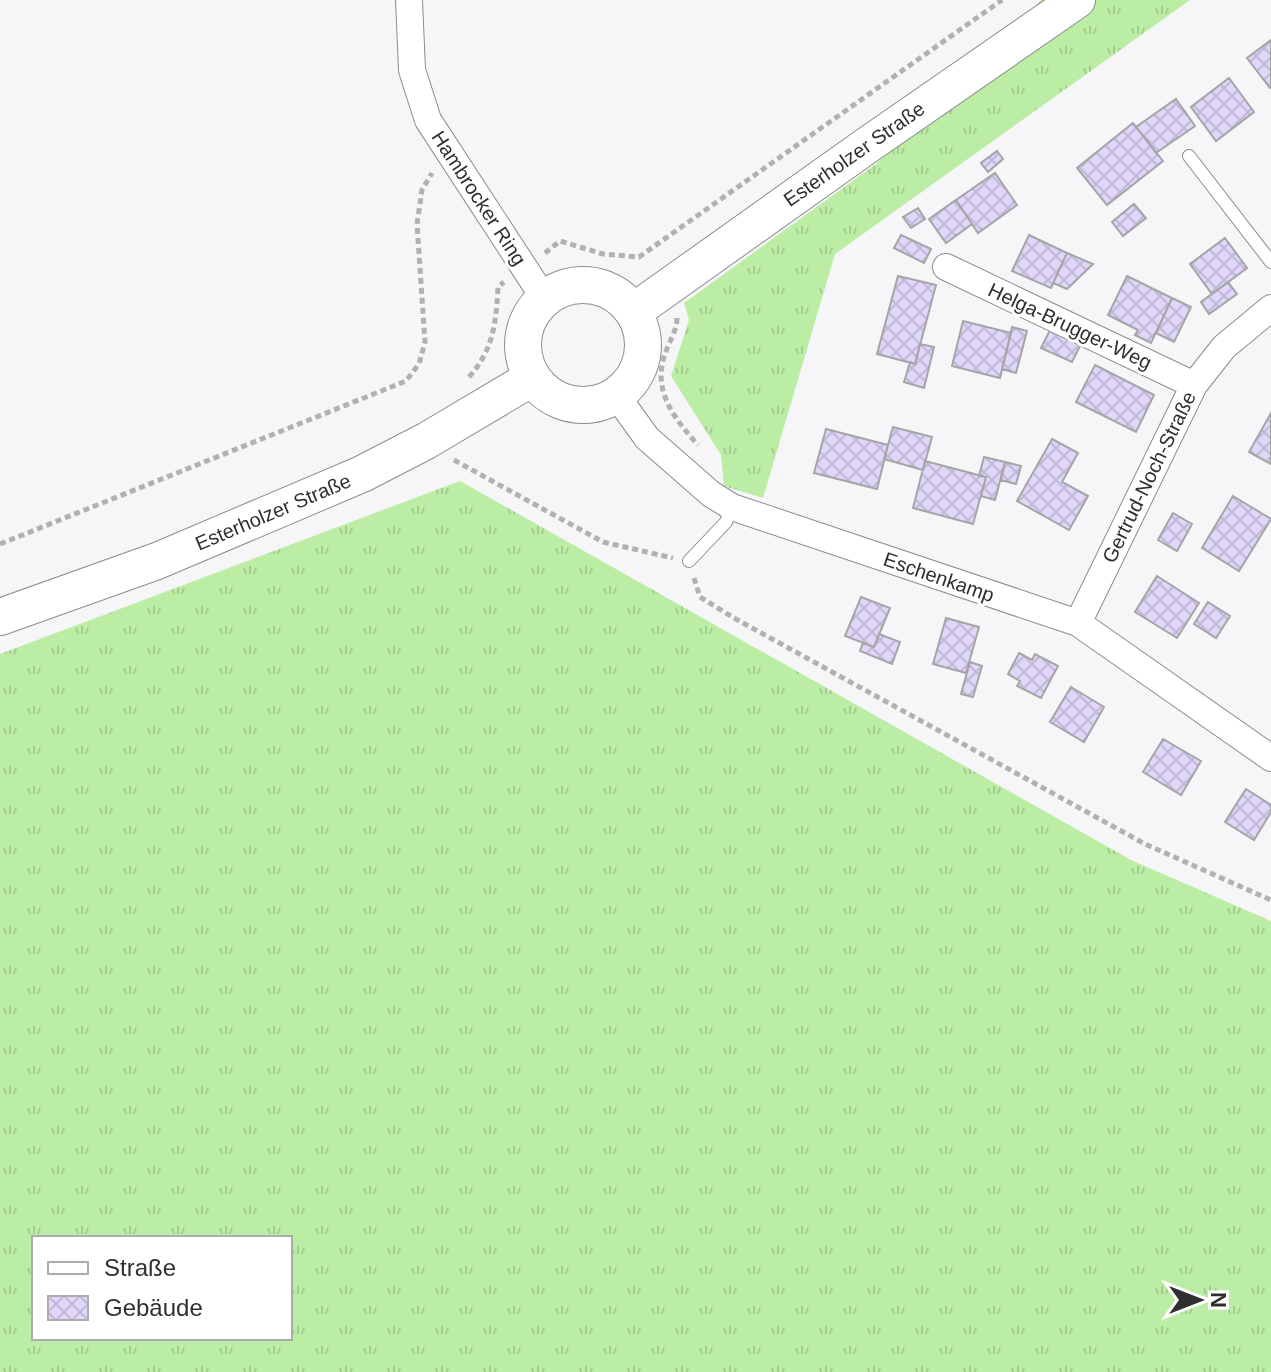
<svg xmlns="http://www.w3.org/2000/svg" width="1271" height="1372" font-family="Helvetica,sans-serif">
	<style>
		.grass { fill: url(#grass-tufts); fill-rule: evenodd }
		.building { fill: url(#building-cross-hatch); stroke: #a5a5a6; stroke-width: 2 }
		.lines { fill: none; stroke-linecap: round; stroke-linejoin: round }
		.service-casing { stroke: #8d8d8f; stroke-width: 14 }
		.minor-casing { stroke: #8d8d8f; stroke-width: 28 }
		.secondary-casing { stroke: #8d8d8f; stroke-width: 38 }
		.path { stroke: #b1b1b2; stroke-width: 5; stroke-dasharray: 6 4; stroke-linecap: butt }
		.service { stroke: #fff; stroke-width: 12 }
		.minor { stroke: #fff; stroke-width: 26 }
		.secondary { stroke: #fff; stroke-width: 36 }
		.labels { text-anchor: middle; stroke-width: 6; stroke-linejoin: round; paint-order: stroke }
		.street-label { font-size: 20px; fill: #2f2f2f; stroke: #fff }
	</style>
	<defs>
		<pattern id="grass-tufts" width="24" height="20" patternUnits="userSpaceOnUse" patternTransform="scale(2)"><rect width="24" height="20" fill="#bbeda4"/><path d="M3 7l-1-3M5 7V3M7 7l1-3M15 17l-1-3M17 17v-4M19 17l1-3" fill="none" stroke="#a1cc8e"/></pattern>
		<pattern id="building-cross-hatch" width="8" height="8" patternUnits="userSpaceOnUse" patternTransform="scale(2)"><rect width="8" height="8" fill="#e0d6fa"/><path d="M0 0l8 8M0 8l8-8" fill="none" stroke="#c0b8d7"/></pattern>
	</defs>
	<rect width="100%" height="100%" fill="#f6f6f8"/>
	<path class="grass" d="M1041,0H1190L835,254L763,498L724,486L721,455L671,376L689,320L684,303L876,164Z
		M460,481L1131,860L1271,921V1372H0V654ZM290,1238V1338H34V1238Z"/>
	<path class="building" d="M1271,40V87L1270,88L1247,58Z
		M1229,78L1254,112L1216,141L1191,107Z
		M1176,99L1195,126L1156,153L1136,127Z
		M1133,123L1163,161L1107,205L1077,168Z
		M997,151L1003,159L988,172L981,163Z
		M995,173L1017,205L978,233L956,200Z
		M956,200L972,224L946,243L929,219Z
		M1134,204L1146,218L1123,236L1112,222Z
		M918,208L925,219L911,228L903,217Z
		M901,235L931,249L924,263L894,248Z
		M1029,235L1067,253L1051,288L1012,271Z
		M1225,238L1247,268L1212,294L1190,264Z
		M1067,253L1093,264L1067,289L1053,283Z
		M898,276L936,285L915,364L877,354Z
		M1127,276L1172,298L1151,343L1135,335L1138,330L1108,315Z
		M1228,282L1237,294L1209,314L1201,302Z
		M1172,298L1191,307L1174,342L1156,333Z
		M963,321L1011,333L1000,378L952,366Z
		M1012,327L1027,331L1016,373L1002,369Z
		M1051,328L1082,342L1072,362L1041,348Z
		M920,344L934,347L924,388L904,382L910,362L915,364Z
		M1095,365L1154,395L1136,432L1076,402Z
		M1271,413V464L1249,452Z
		M893,427L932,437L923,470L884,459Z
		M826,429L888,445L877,489L814,473Z
		M1052,439L1078,453L1062,482L1088,496L1069,530L1017,501Z
		M984,457L1005,462L995,500L981,496L986,477L979,476Z
		M925,461L986,477L973,524L913,508Z
		M1005,462L1021,466L1016,484L1001,480Z
		M1233,496L1271,519L1239,571L1202,548Z
		M1173,513L1192,524L1177,551L1158,540Z
		M1157,576L1199,603L1177,638L1135,612Z
		M861,597L890,608L874,647L845,636Z
		M1208,602L1230,616L1216,638L1194,624Z
		M946,618L979,627L966,673L933,664Z
		M879,634L900,642L892,664L860,651L863,643L874,647Z
		M1019,653L1032,660L1035,654L1058,666L1041,698L1017,686L1020,681L1008,674Z
		M970,662L982,666L973,697L961,694Z
		M1071,687L1104,707L1084,742L1050,722Z
		M1163,739L1201,761L1181,795L1143,772Z
		M1246,789L1271,805V812L1254,840L1225,822Z"/>
	<g class="lines">
		<defs>
			<path id="service" d="M1189,156L1271,262
				M689,561L726,522L732,507"/>
			<path id="minor" d="M409,0L412,70L428,120L544,298
				M946,267L1194,385
				M616,395L647,438L711,494L732,507L1078,623L1271,758
				M1078,623L1194,385L1224,347L1271,308"/>
			<path id="secondary" d="M523 345a60 60 0 1 1 120 0a60 60 0 1 1-120 0Z
				M633,312L869,144L1077,0
				M0,617L157,561L362,474L426,441L532,378"/>
		</defs>
		<use href="#service" class="service-casing"/>
		<use href="#minor" class="minor-casing"/>
		<use href="#secondary" class="secondary-casing"/>
		<path class="path" d="M545,253L560,241L603,254L639,257L1002,0
			M677,318C677,330 669,342 665,354C652,391 674,418 698,445
			M469,377C494,349 496,322 498,287L504,282
			M454,460L603,542L673,558
			M0,544L406,381L419,364L425,342L417,224L422,190L432,173
			M694,578L700,597L734,618L1145,844L1271,900"/>
		<use href="#service" class="service"/>
		<use href="#minor" class="minor"/>
		<use href="#secondary" class="secondary"/>
	</g>
	<g class="labels">
		<g class="street-label">
			<text transform="translate(854 154) rotate(-35)" y="7">Esterholzer Straße</text>
			<text transform="translate(479 198) rotate(57)" y="7">Hambrocker Ring</text>
			<text transform="translate(1070 326) rotate(25)" y="7">Helga-Brugger-Weg</text>
			<text transform="translate(1149 477) rotate(-64)" y="7">Gertrud-Noch-Straße</text>
			<text transform="translate(273 512) rotate(-23)" y="7">Esterholzer Straße</text>
			<text transform="translate(939 577) rotate(19)" y="7">Eschenkamp</text>
		</g>
	</g>
	<rect x="32" y="1236" width="260" height="104" fill="#ffffff" stroke="#acacac" stroke-width="2"/>
	<rect x="48" y="1262" width="40" height="12" fill="#ffffff" stroke="#acacac" stroke-width="2"/>
	<text x="104" y="1276" font-size="24" fill="#2f2f2f">Straße</text>
	<rect x="48" y="1296" width="40" height="24" fill="url(#building-cross-hatch)" stroke="#acacac" stroke-width="2"/>
	<text x="104" y="1316" font-size="24" fill="#2f2f2f">Gebäude</text>
	<g transform="translate(1199 1300) rotate(90)" stroke="#ffffff" stroke-width="6" paint-order="stroke">
	<path d="M0-6L14 30L0 20L-14 30Z" fill="#2f2f2f"/>
	<text y="-12" font-size="22" font-weight="bold" text-anchor="middle" fill="#2f2f2f">N</text>
	</g>
</svg>
